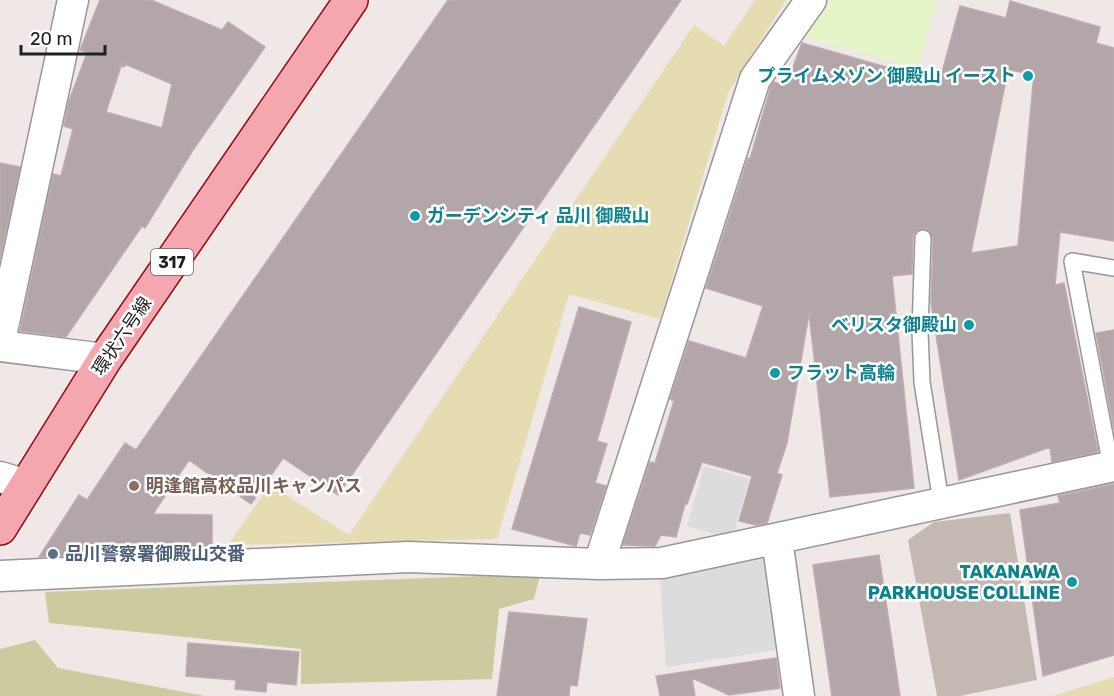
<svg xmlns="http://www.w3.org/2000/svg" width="1114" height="696" font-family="Rubik,'Noto Sans JP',sans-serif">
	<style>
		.construction { fill: #c4b8b3 }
		.grass { fill: #e5dcb2 }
		.forest { fill: #cbcb9f }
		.park { fill: #e4f5c8 }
		.parking { fill: #dcdcdc }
		.building { fill: #b2a6a9; stroke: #c0abb0; stroke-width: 1.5; fill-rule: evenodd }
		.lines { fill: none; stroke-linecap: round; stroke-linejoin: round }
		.service-casing { stroke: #979797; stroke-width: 18 }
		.minor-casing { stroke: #979797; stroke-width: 33 }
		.primary-casing { stroke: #8f0c0f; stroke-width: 36 }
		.service { stroke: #fff; stroke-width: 15 }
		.minor { stroke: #fff; stroke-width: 30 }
		.primary { stroke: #f5a7b0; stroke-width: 33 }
		.culture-dot { fill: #0f9aa8; stroke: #fff; stroke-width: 2 }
		.education-dot { fill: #8d6e63; stroke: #fff; stroke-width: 2 }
		.service-dot { fill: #5c6f8a; stroke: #fff; stroke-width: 2 }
		.labels { text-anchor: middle; stroke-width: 5; stroke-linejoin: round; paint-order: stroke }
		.shield { fill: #fff; stroke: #636363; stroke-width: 1.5 }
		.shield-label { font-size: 16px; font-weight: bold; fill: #202020 }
		.culture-label { font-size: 18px; font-weight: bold; fill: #0d838f; stroke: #fff; text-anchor: end }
		.street-label { font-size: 18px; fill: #202020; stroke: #fff }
		.education-label { font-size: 18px; font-weight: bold; fill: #785e54; stroke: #fff; text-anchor: start }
		.service-label { font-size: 18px; font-weight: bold; fill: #4e5e75; stroke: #fff; text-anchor: start }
	</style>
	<rect width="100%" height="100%" fill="#f0e7e7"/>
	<path class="construction" d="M1010,513L1037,680L960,696H937L908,540L934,522Z"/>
	<path class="grass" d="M755,0H786L728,93L660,319L569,294L497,539L228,545L270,485L349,535L694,25L724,46Z
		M1114,677V696H1052Z"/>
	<path class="forest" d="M540,574L534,599L499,609L492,679L301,684V649L49,623L45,592Z
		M35,640L58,668L205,696H0V649Z"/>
	<path class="park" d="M831,0H937L917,68L805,37Z"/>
	<path class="parking" d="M704,466L749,479L732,539L687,526Z
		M769,549L788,648L666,667L660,574Z"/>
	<path class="building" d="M100,0H151L222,30L228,22L265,47L193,150L145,228L142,226L66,337L20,331L53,174L61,176L73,129L64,126L69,101L87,53L80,50ZM125,64L172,84L162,128L106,112L121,66L124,67Z
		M448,0H681L338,495L283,458L251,504L189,460L153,514L212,515V549L39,557L79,495L87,500L125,443L136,450Z
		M1010,1L1100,27L1096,43L1114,48V241L1060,232L1055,285L1064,283L1098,452L1052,462L1050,447L959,480L931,303L933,238L929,230L923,228L915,232L913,237L912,274L892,276L914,488L830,497L809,313L787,443L777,473L782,475L767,523L756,525L739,521L752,476L702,462L687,504H685L676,537L661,535L655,546L623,545L650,462L655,463L674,401L670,399L689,341L746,358L763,306L706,288L748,158L750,159L771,86L774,82L786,86L802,43L900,71L938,87L960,6L1006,18ZM1008,70L1034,74L1018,246L971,253Z
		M0,163L20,167L0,259Z
		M579,307L631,322L597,441L607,444L595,483L606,486L590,535L580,533L576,546L512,529Z
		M1114,330V430L1096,333Z
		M1114,484V655L1043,676L1020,510L1060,503L1058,496Z
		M879,555L900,696H832L813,565Z
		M509,612L587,619L577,686L570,685L569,696H497Z
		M188,643L299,652L296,685L267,682L266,692L235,689L236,680L186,676Z
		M776,658L780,688L729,695L692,678L695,696H660L656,676Z"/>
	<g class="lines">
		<defs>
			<path id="service" d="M923,238L920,331L922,382L941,502
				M1111,467L1072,261L1114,268"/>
			<path id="minor" d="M0,341L73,0
				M0,346L105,359
				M0,477L27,485
				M777,539L799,696
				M599,564L755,79L811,0
				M0,576L408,557L599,564L662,563L1114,466"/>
			<path id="primary" d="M0,528L105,359L351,0"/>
		</defs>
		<use href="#service" class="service-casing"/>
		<use href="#minor" class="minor-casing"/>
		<use href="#primary" class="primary-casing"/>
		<use href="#service" class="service"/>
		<use href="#minor" class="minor"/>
		<use href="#primary" class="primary"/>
	</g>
	<g class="culture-dot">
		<circle cx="1028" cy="76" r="6"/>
		<circle cx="415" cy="216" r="6"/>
		<circle cx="969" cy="325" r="6"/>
		<circle cx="775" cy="373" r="6"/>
		<circle cx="1072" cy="582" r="6"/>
	</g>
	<circle class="education-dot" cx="134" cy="486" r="6"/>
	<circle class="service-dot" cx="53" cy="554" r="6"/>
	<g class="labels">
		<rect class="shield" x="151" y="249" width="42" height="26" rx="4.5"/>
		<g class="shield-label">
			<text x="172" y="268">317</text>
		</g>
		<g class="culture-label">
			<text x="1016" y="82">プライムメゾン 御殿山 イースト</text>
			<text x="427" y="222" text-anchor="start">ガーデンシティ 品川 御殿山</text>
			<text x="957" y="331">ベリスタ御殿山</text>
			<text x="787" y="379" text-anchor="start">フラット高輪</text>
			<text x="1060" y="578">TAKANAWA<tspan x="1060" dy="21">PARKHOUSE COLLINE</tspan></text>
		</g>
		<g class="street-label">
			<text transform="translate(122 336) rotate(-56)" y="6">環状六号線</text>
		</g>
		<g class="education-label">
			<text x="146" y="492">明逢館高校品川キャンパス</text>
		</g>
		<g class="service-label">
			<text x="65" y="560">品川警察署御殿山交番</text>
		</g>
	</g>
	<path d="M21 45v9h84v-9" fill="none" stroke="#202020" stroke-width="3"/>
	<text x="30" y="45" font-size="18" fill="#202020" stroke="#ffffff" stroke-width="4.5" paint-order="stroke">20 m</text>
</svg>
